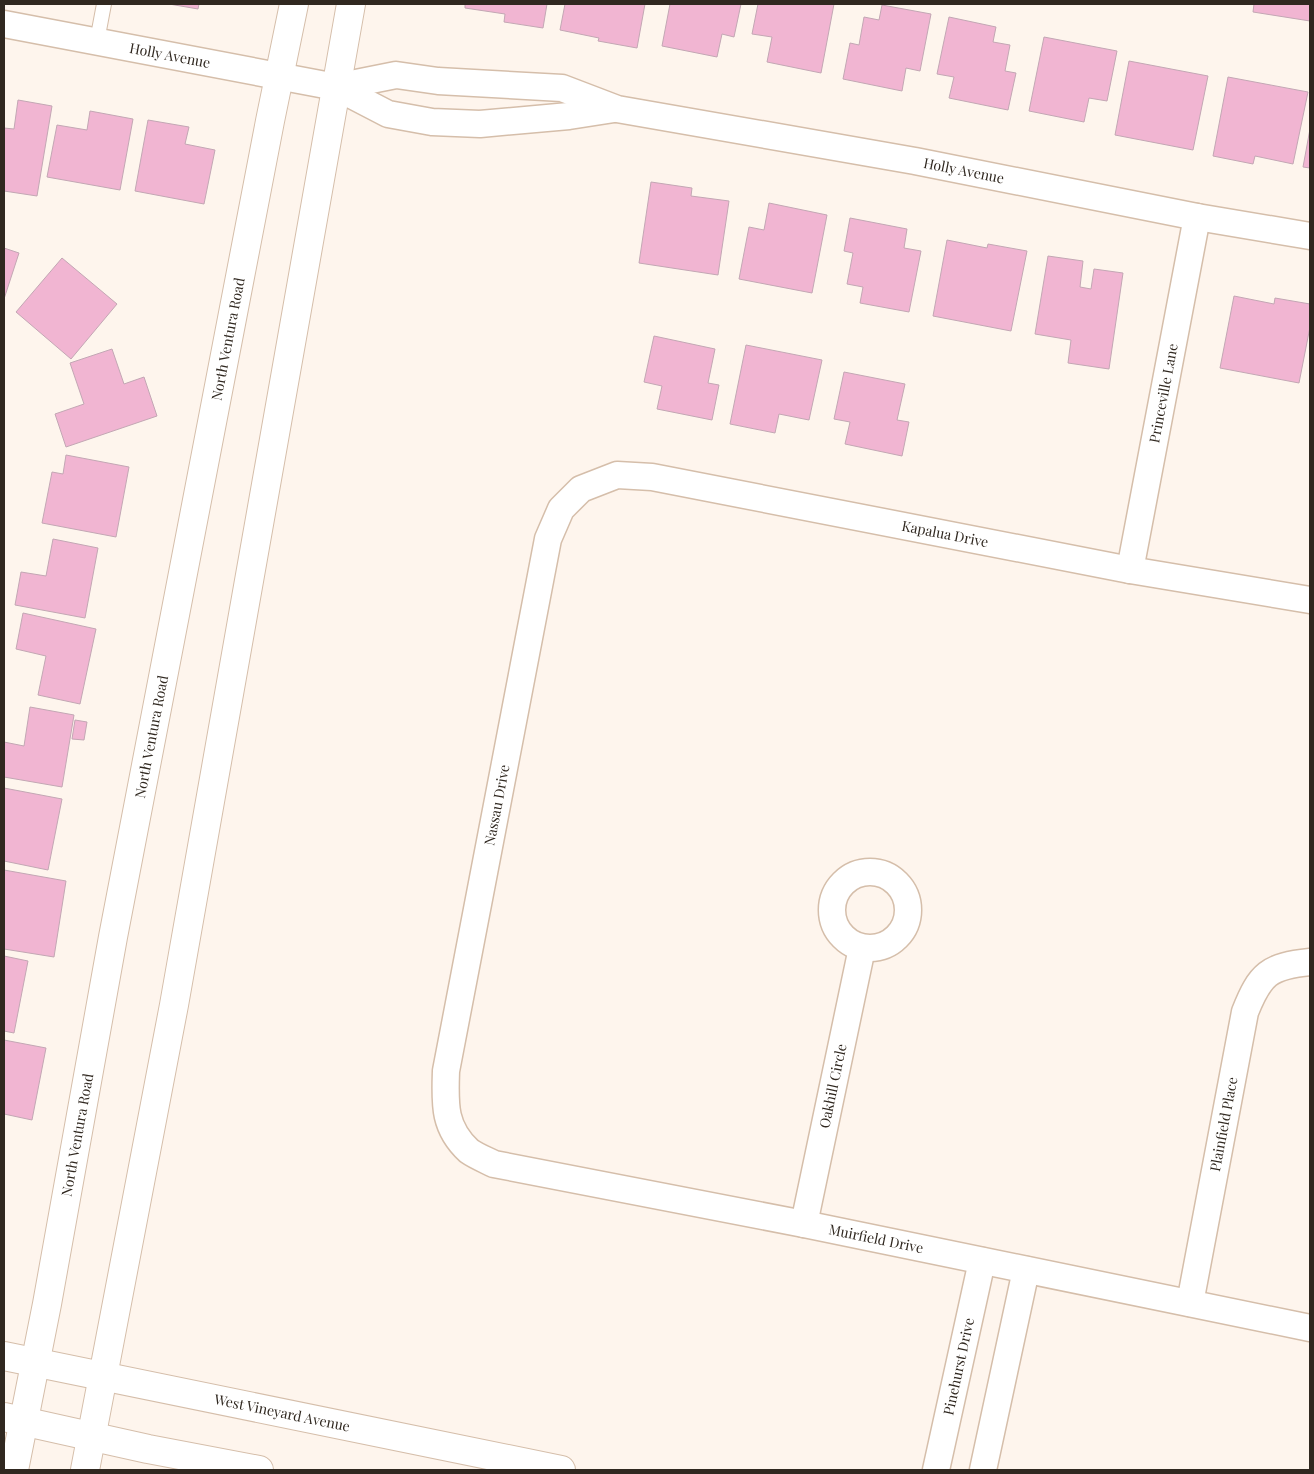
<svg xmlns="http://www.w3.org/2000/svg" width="1314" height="1474" font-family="'Playfair Display',serif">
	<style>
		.building { fill: #f1b5d2; stroke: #c3a7b4 }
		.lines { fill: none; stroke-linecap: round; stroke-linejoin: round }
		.lane-casing { stroke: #d5beaa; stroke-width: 16 }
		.street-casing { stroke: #d5beaa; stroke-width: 29 }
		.secondary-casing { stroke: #d5beaa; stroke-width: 30 }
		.lane { stroke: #fff; stroke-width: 14 }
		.street { stroke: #fff; stroke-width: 26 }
		.secondary { stroke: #fff; stroke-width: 28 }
		.labels { text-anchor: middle; stroke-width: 5; stroke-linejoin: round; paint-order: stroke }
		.street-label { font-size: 14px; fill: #302820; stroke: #fff }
	</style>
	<rect width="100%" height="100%" fill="#fef5ed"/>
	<path class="building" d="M169,4H199L198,9Z
		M465,4H547L543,28L504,22L505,14L465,8Z
		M565,4H645L637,48L598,41L599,38L560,30Z
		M670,4H741L734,37L722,34L717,57L662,46Z
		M758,4H834L821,73L767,62L772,37L752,34Z
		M1254,4H1310V21L1253,12Z
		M882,5L931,14L920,71L906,68L902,91L843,79L850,43L859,45L864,17L879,20Z
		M949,17L996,27L993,42L1010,45L1005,71L1016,73L1008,110L949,98L954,77L937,74Z
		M1044,37L1117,51L1107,101L1089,98L1084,122L1029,111Z
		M1129,61L1208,76L1193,150L1115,135Z
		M1228,77L1308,92L1293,164L1255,156L1253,164L1213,156Z
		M18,100L52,106L37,196L4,191V128L14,129Z
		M90,111L133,119L120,190L47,177L57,125L87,130Z
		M148,120L189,127L185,144L215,150L204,204L135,191Z
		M1310,129V168L1303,167Z
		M651,182L692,188L691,196L729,201L718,275L639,263Z
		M769,203L827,215L812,293L739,279L749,227L764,230Z
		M850,218L907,229L904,248L921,251L909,312L860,303L863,287L847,284L853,253L844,251Z
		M947,240L987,248L988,244L1027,251L1011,331L933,316Z
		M4,248L19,253L4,299Z
		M1048,256L1083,261L1080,287L1091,289L1094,269L1123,273L1109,369L1068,363L1071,340L1035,334Z
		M62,258L117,304L71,359L16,312Z
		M1234,296L1274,304L1275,298L1310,304V327L1299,383L1220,368Z
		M654,336L715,349L708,383L719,385L712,420L657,409L662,386L644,382Z
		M746,345L822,360L809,420L779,414L775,433L730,424Z
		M112,349L124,384L144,377L157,416L66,447L55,414L84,404L70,363Z
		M844,372L905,384L897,420L909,422L902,456L845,444L850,422L834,419Z
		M66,455L129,467L116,537L42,523L52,472L63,474Z
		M53,539L98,548L85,618L15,605L21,572L46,576Z
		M23,613L96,629L80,704L38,695L46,656L16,649Z
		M30,707L74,715L62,787L4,777V742L24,746Z
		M75,720L87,722L84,740L72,739Z
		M4,788L62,799L48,870L4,861Z
		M4,870L66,881L54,957L4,949Z
		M4,956L28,961L14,1033L4,1031Z
		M4,1040L46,1048L32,1120L4,1114Z"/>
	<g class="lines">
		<defs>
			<path id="lane" d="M97,41L104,4"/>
			<g id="street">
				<path id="s1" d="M4,24L336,87L388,114L432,122L480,124L569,116L614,109"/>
				<path id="s2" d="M336,87L396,75L438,81L562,88L617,109L915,161L1197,217L1310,236"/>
				<path id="s3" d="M1130,570L1197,217"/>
				<path id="s4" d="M1310,600L1130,570L652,477L617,475L581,489L561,509L548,539L446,1071C445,1103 443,1127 469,1151C476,1156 486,1160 494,1164L804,1224L1310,1328"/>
				<circle cx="870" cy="910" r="38"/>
				<path id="s5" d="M804,1224L862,948"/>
				<path id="s6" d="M1190,1303L1245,1012C1260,974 1269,966 1310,962"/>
				<path id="s7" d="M936,1470L982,1261"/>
				<path d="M983,1470L1026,1270"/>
			</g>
			<g id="secondary">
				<path id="s8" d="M4,1356L561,1470"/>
				<path d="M4,1417L148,1449L259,1470"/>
				<path id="s9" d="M14,1470L47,1304L113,937L270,121L294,4"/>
				<path d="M85,1470L174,1005L351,4"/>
			</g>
		</defs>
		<use href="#lane" class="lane-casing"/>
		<use href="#street" class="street-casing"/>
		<use href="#secondary" class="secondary-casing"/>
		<use href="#lane" class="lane"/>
		<use href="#street" class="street"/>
		<use href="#secondary" class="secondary"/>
	</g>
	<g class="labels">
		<g class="street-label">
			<text dy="5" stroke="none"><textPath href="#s1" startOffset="169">Holly Avenue</textPath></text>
			<text dy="5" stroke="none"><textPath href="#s2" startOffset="639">Holly Avenue</textPath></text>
			<text dy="5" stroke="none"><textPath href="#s9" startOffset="1151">North Ventura Road</textPath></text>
			<text dy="5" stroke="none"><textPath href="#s3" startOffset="180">Princeville Lane</textPath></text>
			<text transform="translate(945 534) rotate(11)" y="5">Kapalua Drive</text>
			<text dy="5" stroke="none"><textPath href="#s9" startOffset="746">North Ventura Road</textPath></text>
			<text transform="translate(497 805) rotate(-79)" y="5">Nassau Drive</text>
			<text dy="5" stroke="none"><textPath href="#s5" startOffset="141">Oakhill Circle</textPath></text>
			<text dy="5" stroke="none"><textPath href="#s6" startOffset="182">Plainfield Place</textPath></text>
			<text dy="5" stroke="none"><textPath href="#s9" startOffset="341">North Ventura Road</textPath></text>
			<text dy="5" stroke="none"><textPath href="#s4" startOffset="1850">Muirfield Drive</textPath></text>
			<text dy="5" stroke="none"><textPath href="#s7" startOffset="106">Pinehurst Drive</textPath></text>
			<text dy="5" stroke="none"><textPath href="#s8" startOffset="284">West Vineyard Avenue</textPath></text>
		</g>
	</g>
	<rect width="1314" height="1474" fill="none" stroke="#302820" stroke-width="10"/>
</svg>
